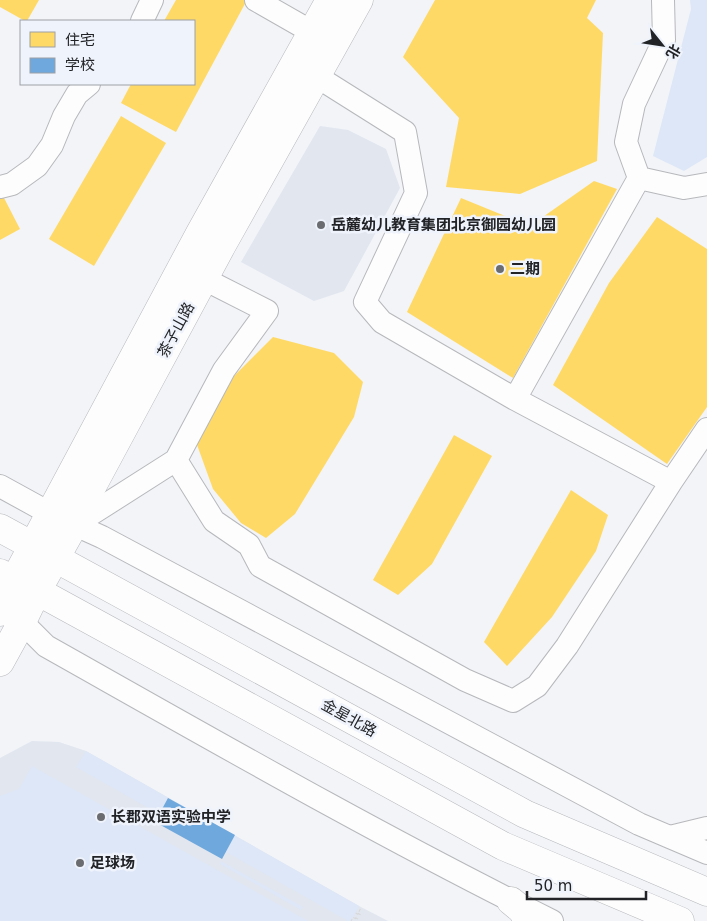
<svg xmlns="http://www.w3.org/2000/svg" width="707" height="921" font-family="'DejaVu Sans','Noto Sans SC',sans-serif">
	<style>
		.built { fill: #e1e6ef }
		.green { fill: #dee7f7 }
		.homes { fill: #ffd966 }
		.schools { fill: #6fa8dc }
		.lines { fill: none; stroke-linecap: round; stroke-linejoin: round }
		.minor-casing { stroke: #b7b8bb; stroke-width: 24 }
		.major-casing { stroke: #b7b8bb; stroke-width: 29 }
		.path { stroke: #d7d8d9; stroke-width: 3; stroke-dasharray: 1 4; stroke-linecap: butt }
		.minor { stroke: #fdfdfe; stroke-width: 22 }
		.major { stroke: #fdfdfe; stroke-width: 28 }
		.poi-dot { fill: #6a6c70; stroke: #eff3fb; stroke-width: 2 }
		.labels { text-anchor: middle; stroke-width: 5; stroke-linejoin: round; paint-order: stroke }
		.poi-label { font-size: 15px; font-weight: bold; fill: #212326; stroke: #eff3fb; text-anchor: start }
		.street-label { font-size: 15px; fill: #212326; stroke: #eff3fb }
	</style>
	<rect width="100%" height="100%" fill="#f2f4f8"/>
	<path class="built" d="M320,126L348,130L386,149L400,188L344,291L314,301L241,262Z
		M32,741L59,742L86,751L359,906L388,921H0V758Z"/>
	<path class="green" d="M690,0H707V157L684,171L653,156L691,9Z
		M86,751L359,906L351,921H348L76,767Z
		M32,766L308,921H0V796L19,789Z
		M221,861L303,907L301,910L220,864Z"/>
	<path class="homes" d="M0,0H39L27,21H25L0,7Z
		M176,0H247L176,132L121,103L131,84H194V21H164Z
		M435,0H596L587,18L603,33L597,161L520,194L446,187L459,118L403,57Z
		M121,116L166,143L94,266L49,239Z
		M594,181L617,189L513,378L407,312L461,198L530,226Z
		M3,196L20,229L0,240V198Z
		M657,217L707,249V407L667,464L553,385L609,283Z
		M273,337L334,353L363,382L354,417L295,514L266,538L241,523L213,489L196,442L234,376Z
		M454,435L492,456L432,564L398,595L373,580Z
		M571,490L608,515L596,551L552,617L507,666L484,642Z"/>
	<path class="schools" d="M168,798L235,835L222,859L155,822Z"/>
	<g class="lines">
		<defs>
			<path id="minor" d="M256,0L312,32
				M663,0L664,40L634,104L626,142L639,178L684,188L707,184
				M142,21L152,0
				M316,76L405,132L416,193L365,302L382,322L515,399L671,482L707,429
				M0,187L12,184L37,166L52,145L64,116L77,94L89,84
				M204,279L267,311L224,370L176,460L214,521L249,545L260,566L465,680L513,701L537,686L567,646L671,482
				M515,399L639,178
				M0,486L51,514L102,537L639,824L707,853
				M74,525L176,460
				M8,615L22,622L46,646C213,740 380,836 552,921
				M670,837L707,828"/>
			<path id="major" d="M0,528L525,814L707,892
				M0,573L37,591L503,846L680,921
				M0,612L14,581L200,233L330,0
				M0,662L22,622L37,591L74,525L88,494L222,245L359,0
				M511,901L522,910L528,921"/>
		</defs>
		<use href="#minor" class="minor-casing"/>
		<use href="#major" class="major-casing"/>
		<path class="path" d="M351,920L353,921L359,910L361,911L355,921"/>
		<use href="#minor" class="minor"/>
		<use href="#major" class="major"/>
	</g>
	<g class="poi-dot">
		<circle cx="321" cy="225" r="5"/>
		<circle cx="500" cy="269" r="5"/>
		<circle cx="101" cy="817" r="5"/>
		<circle cx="80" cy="863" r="5"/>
	</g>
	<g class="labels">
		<g class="poi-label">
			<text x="331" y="230">岳麓幼儿教育集团北京御园幼儿园</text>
			<text x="510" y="274">二期</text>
			<text x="111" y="822">长郡双语实验中学</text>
			<text x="90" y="868">足球场</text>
		</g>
		<g class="street-label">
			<text transform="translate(176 330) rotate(-62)" y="5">茶子山路</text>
			<text transform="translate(349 718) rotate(29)" y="5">金星北路</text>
		</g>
	</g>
	<rect x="20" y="20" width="175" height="65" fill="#eff3fb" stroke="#9da0a6"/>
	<rect x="30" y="32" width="25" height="15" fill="#ffd966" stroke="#9da0a6"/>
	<text x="65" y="45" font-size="15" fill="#212326">住宅</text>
	<rect x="30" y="58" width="25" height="15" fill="#6fa8dc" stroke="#9da0a6"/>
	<text x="65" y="70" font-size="15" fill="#212326">学校</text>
	<g transform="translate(662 45) rotate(120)" stroke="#eff3fb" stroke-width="4" paint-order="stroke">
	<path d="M0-4L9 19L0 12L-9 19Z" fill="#212326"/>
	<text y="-8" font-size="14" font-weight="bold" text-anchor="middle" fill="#212326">北</text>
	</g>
	<path d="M527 891v8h119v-8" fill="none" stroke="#212326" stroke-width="2.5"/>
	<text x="534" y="891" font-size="15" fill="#212326" stroke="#eff3fb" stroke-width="4" paint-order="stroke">50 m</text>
</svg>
